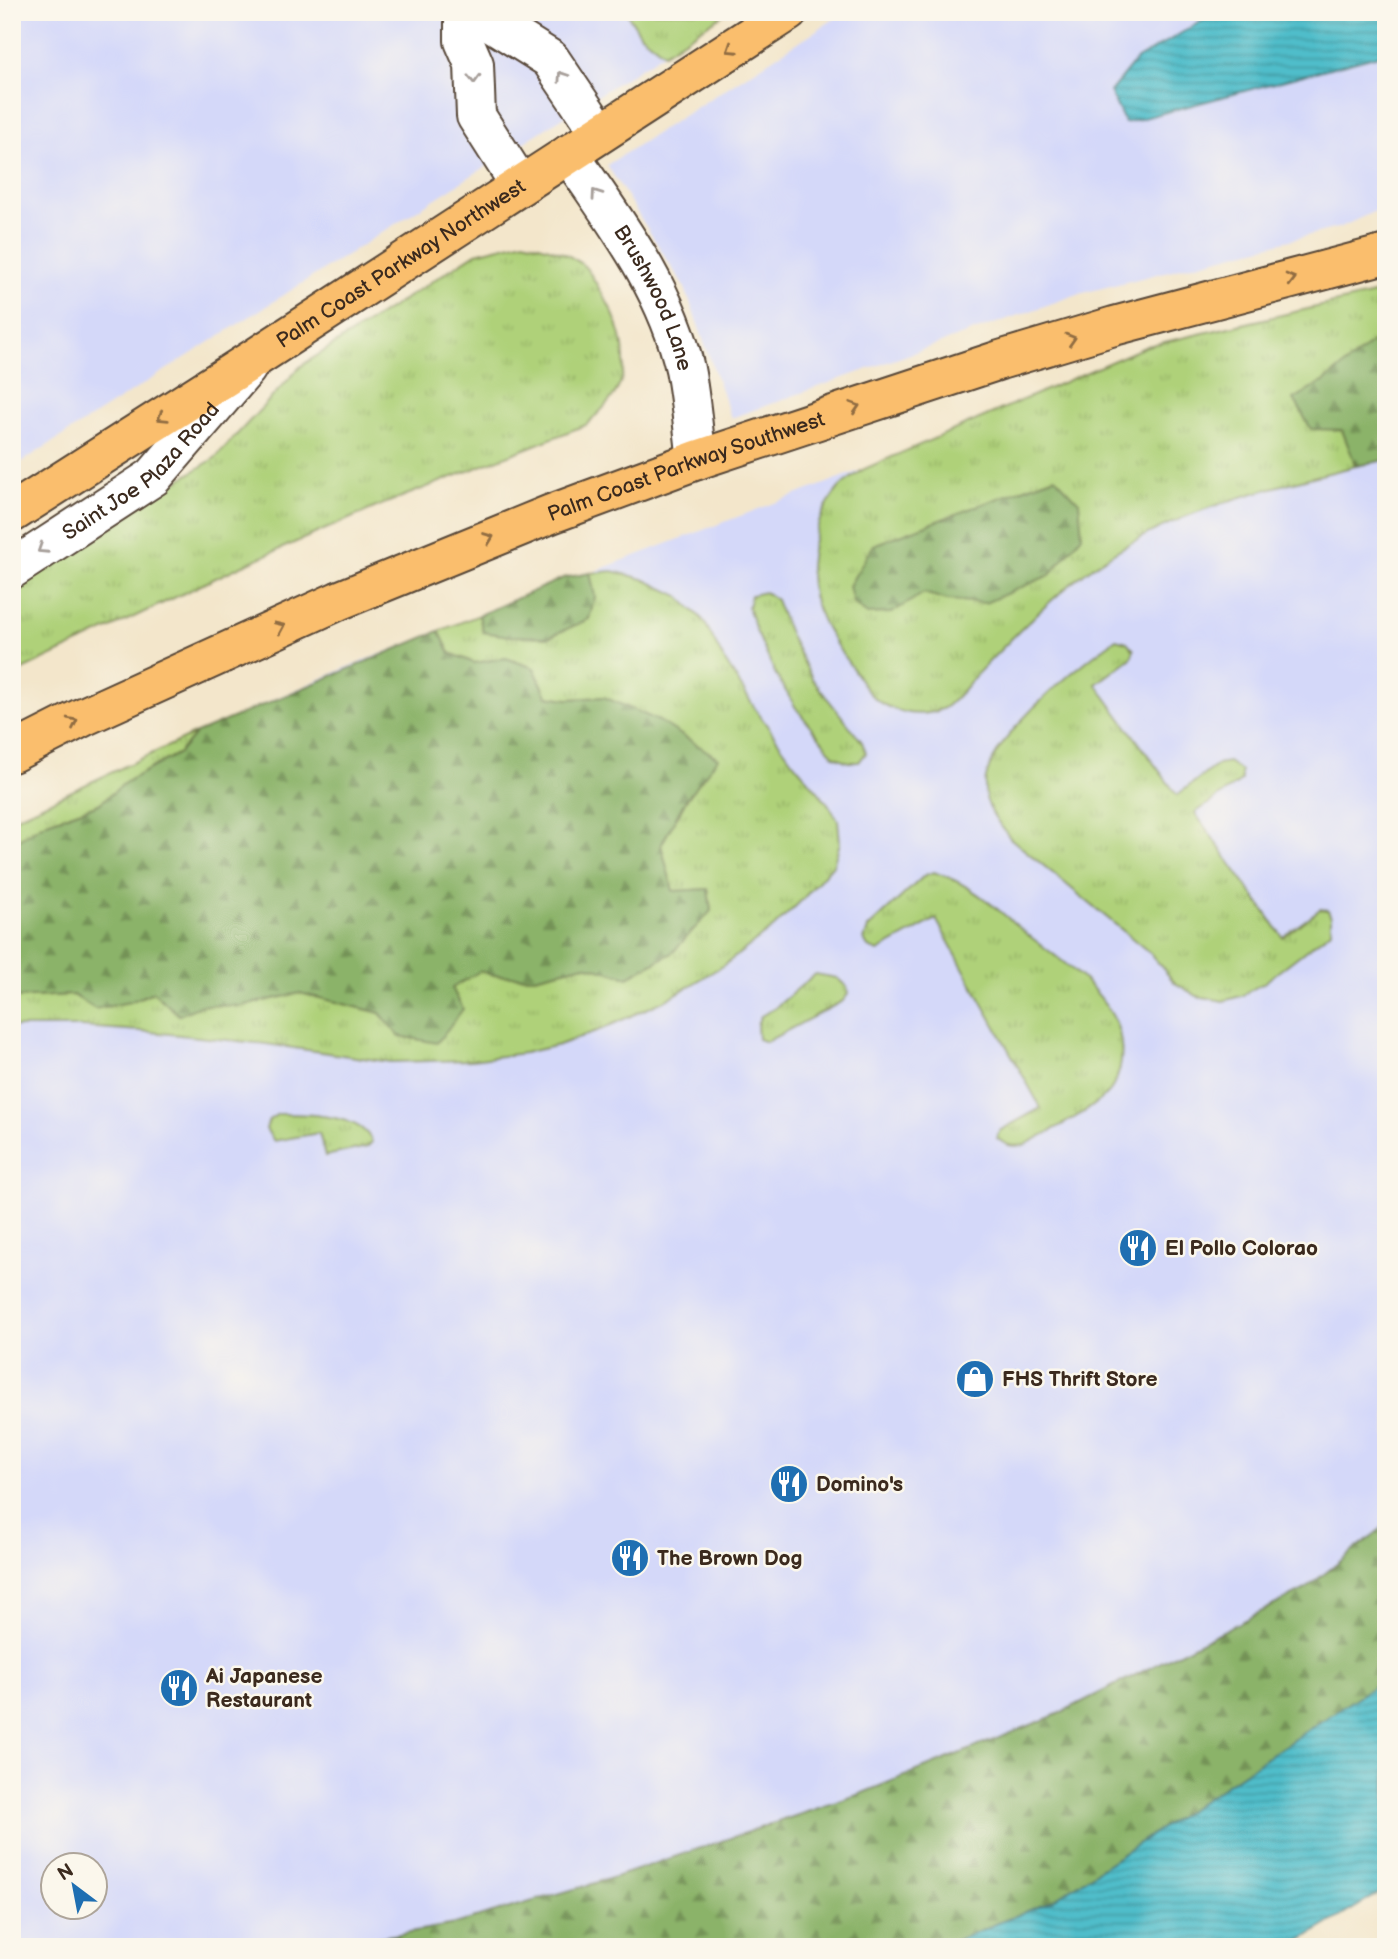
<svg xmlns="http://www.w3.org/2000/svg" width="1398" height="1959" font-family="'Balsamiq Sans',sans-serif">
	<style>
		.built { fill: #d4d8f9; fill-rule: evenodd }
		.grass { fill: url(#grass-tufts); stroke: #757e4c; stroke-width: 2; fill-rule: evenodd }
		.forest { fill: url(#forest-firs); stroke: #636e44; stroke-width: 2 }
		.water { fill: url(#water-rules); stroke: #467474; stroke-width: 2 }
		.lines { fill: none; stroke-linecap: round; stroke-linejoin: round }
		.minor-casing { stroke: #574638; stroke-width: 42 }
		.major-casing { stroke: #574638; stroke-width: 42 }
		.minor { stroke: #fff; stroke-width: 38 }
		.major { stroke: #fabe6d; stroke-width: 38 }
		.oneway { stroke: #916d42 }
		.oneway2 { stroke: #a79f9a }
		.labels { text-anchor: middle; stroke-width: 5; stroke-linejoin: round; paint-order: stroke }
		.street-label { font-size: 21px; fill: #3b2a1e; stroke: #fbf7ec }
		.poi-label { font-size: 21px; font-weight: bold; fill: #3b2a1e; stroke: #fbf7ec; text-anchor: start }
	</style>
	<defs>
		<pattern id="grass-tufts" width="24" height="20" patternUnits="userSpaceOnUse" patternTransform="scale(1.75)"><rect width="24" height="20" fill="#afd179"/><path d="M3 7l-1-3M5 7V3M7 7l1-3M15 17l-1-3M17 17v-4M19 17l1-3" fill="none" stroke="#97b468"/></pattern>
		<pattern id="forest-firs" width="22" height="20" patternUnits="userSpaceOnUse" patternTransform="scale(1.75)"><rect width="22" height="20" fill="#8bb369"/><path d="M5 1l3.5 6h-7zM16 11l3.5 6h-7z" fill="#739256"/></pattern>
		<pattern id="water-rules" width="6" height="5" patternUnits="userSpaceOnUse" patternTransform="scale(1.75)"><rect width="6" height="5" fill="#50bdca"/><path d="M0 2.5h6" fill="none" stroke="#449aa3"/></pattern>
	</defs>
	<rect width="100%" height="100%" fill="#fbf7ec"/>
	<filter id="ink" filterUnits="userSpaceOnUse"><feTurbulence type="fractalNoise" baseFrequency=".0143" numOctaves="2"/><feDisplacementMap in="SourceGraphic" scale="14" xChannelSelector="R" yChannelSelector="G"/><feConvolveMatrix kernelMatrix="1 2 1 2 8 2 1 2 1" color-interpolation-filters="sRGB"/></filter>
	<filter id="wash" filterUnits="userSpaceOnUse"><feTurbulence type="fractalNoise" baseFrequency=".00686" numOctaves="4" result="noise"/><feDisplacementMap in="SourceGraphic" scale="28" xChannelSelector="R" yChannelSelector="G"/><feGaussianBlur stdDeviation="1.57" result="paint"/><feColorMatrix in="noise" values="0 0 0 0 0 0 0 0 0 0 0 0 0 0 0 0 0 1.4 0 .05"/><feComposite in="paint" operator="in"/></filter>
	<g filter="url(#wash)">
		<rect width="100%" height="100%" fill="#f3e6cb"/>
		<path class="built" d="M12,12H626L641,35L664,53L12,468Z
			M845,12H1386V206L1341,227L1075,295L731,418L685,288L607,165Z
			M1386,291V1525L1304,1590L1058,1714L860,1794L612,1878L455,1924L325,1947H12V819L196,733L350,666L479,615L563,578L590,573L864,469L1147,346ZM52,1864H94V1906H52Z"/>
		<path class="grass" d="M626,12H727L664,53L641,35Z
			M524,241C544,246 567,252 583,265C591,272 596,284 601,292C618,318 631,353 620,384C613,400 598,414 586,425L381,505L241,566L12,675V589L121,516L215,458L301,366L476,253Z
			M1386,291V337L1380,336L1325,381L1294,399L1342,430L1356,466C1257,491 1154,515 1073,582C1039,610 1008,642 977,674C969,683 954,702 944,708C920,720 888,712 870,694C864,688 860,679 855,672C833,642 808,606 810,567C812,539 820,510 839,488C845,481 856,475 864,469L1147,346ZM1055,477L947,600L924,593L873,545Z
			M613,571L643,579L679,596L704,621L723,658L756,710L793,762L827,802L838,820L840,843L833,865L803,899L774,927L727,963L668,999L602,1029L559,1045L524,1053L472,1060L390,1062L266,1044L141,1031L82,1027H12V998L73,995L130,1002L153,992L179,1014L202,1005L241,1006L300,993L380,1013L399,1036L452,988L480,970L492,975L534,977L585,965L628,977L672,953L711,910L708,889L673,891L661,845L685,802L717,757L604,697L568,699L547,696L534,668L506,658L474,663L450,653L439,631L479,615L483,632L595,597L590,573Z
			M765,592L776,600L790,636L813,680L862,742L866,753L859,762H848L834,756L796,708L775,673L757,633L748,607L751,595Z
			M1116,639L1127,642L1134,650L1131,658L1096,684L1177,795L1218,764L1228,762L1241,771V781L1195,813L1283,937L1320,909L1328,910L1331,917V931L1265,982L1241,996L1223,1001L1197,996L1175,983L1150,953L1010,838C999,823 986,809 985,790C982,741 1078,666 1116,639Z
			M196,733L179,753L126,782L99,804L47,822L12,843V819Z
			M934,872C941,875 948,877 954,880C981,893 1004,915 1027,934C1057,958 1094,981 1112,1015C1124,1036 1125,1065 1113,1086C1102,1107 1047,1132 1025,1145C1013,1147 1006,1146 997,1138L999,1131L1041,1108L936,919L878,951L868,947L864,940L868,928L925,875Z
			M815,974L837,978L847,987L848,994L843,1001L766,1042L758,1039L757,1024L761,1016L775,1008Z
			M278,1114C303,1114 362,1113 372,1142L367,1147L325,1156L319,1133L274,1141L266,1129L269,1120Z"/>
		<path class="forest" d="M1380,336L1386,337V460L1356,466L1342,430L1311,429L1294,399L1325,381Z
			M1055,477L1079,502L1082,536L1050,575L985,603L947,600L924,593L891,613L867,614L853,603L849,586L873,545Z
			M590,573L595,597L589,619L549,637L509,636L483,632L479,615L563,578Z
			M439,631L450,653L474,663L506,658L534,668L547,696L568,699L604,697L659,721L718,758L685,801L661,845L673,891L708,889L711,911L672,953L628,977L585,965L534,977L492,975L480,971L452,988L463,1009L437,1043L399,1036L380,1013L300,993L241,1006L202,1005L179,1015L153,992L130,1002L95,1009L73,995L12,998V843L47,822L99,804L126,782L179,753L196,733Z
			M1386,1525V1678L1052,1901L940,1947H325L455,1924L612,1878L860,1794L1058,1714L1304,1590Z"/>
		<path class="water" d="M1217,12H1386V53L1125,123L1110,92L1136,60Z
			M1386,1678V1889L1290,1947H940L1052,1901Z"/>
	</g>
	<g filter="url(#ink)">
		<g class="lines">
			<defs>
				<g id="minor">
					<path d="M464,12V41L474,64L476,116L520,185"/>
					<path d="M475,12L550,59L600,133"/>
					<path id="s1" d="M569,154C615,221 667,288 685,369C691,399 693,430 697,460"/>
					<path id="s2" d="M12,569L153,477L247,368"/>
				</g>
				<g id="major">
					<path id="s3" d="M12,513L255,358L788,12"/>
					<path id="s4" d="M12,753L83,717L338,601L551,514L697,460L1000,360L1114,326L1386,254"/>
				</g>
			</defs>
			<use href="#minor" class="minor-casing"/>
			<use href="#major" class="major-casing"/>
			<use href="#minor" class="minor"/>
			<use href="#major" class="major"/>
		</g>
		<defs><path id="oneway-chevron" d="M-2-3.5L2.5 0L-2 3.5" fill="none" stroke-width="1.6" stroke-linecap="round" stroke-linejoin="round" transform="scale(1.75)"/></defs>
		<g class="oneway">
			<use href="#oneway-chevron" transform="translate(731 49) rotate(147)"/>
			<use href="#oneway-chevron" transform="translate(1291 279) rotate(-15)"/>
			<use href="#oneway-chevron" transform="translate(1071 339) rotate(-17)"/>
			<use href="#oneway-chevron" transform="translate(855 407) rotate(-18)"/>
			<use href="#oneway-chevron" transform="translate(162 417) rotate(148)"/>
			<use href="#oneway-chevron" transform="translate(489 538) rotate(-21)"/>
			<use href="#oneway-chevron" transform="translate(280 627) rotate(-24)"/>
			<use href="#oneway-chevron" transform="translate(73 722) rotate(-26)"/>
		</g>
		<g class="oneway2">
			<use href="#oneway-chevron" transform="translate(562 76) rotate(-124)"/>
			<use href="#oneway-chevron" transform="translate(474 79) rotate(88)"/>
			<use href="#oneway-chevron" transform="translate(596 194) rotate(-125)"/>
			<use href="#oneway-chevron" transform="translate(42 549) rotate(147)"/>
		</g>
	</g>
	<defs>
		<symbol id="restaurant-disc" viewBox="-11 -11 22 22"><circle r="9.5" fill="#1f6fb2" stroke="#fbf7ec"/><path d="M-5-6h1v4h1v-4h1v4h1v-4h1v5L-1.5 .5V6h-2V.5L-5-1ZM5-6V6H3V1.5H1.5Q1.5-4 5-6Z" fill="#fff"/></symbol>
		<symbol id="shop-disc" viewBox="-11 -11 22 22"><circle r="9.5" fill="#1f6fb2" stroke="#fbf7ec"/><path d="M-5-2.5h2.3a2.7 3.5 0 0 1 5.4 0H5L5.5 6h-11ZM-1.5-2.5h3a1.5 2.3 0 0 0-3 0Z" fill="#fff"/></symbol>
	</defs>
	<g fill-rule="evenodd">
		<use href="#restaurant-disc" x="1116" y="1226" width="44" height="44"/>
		<use href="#shop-disc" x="953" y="1357" width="44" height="44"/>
		<use href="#restaurant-disc" x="767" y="1462" width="44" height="44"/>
		<use href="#restaurant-disc" x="608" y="1536" width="44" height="44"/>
		<use href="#restaurant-disc" x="157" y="1666" width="44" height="44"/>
	</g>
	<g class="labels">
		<g class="street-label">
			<text dy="7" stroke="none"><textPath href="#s3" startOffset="462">Palm Coast Parkway Northwest</textPath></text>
			<text dy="7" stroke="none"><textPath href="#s1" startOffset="168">Brushwood Lane</textPath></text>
			<text dy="7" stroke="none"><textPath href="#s4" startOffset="733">Palm Coast Parkway Southwest</textPath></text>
			<text dy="7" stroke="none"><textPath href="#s2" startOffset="163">Saint Joe Plaza Road</textPath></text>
		</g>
		<g class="poi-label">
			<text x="1165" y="1255">El Pollo Colorao</text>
			<text x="1002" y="1386">FHS Thrift Store</text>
			<text x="816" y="1491">Domino's</text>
			<text x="657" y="1565">The Brown Dog</text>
			<text x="206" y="1683">Ai Japanese<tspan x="206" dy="24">Restaurant</tspan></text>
		</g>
	</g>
	<rect width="1398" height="1959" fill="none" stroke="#fbf7ec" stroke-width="42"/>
	<g transform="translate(74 1886) rotate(328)"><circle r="33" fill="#fbf7ec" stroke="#aea59a" stroke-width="2"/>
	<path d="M0-5L12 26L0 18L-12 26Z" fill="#1f6fb2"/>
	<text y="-10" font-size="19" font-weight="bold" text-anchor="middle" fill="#3b2a1e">N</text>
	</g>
</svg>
